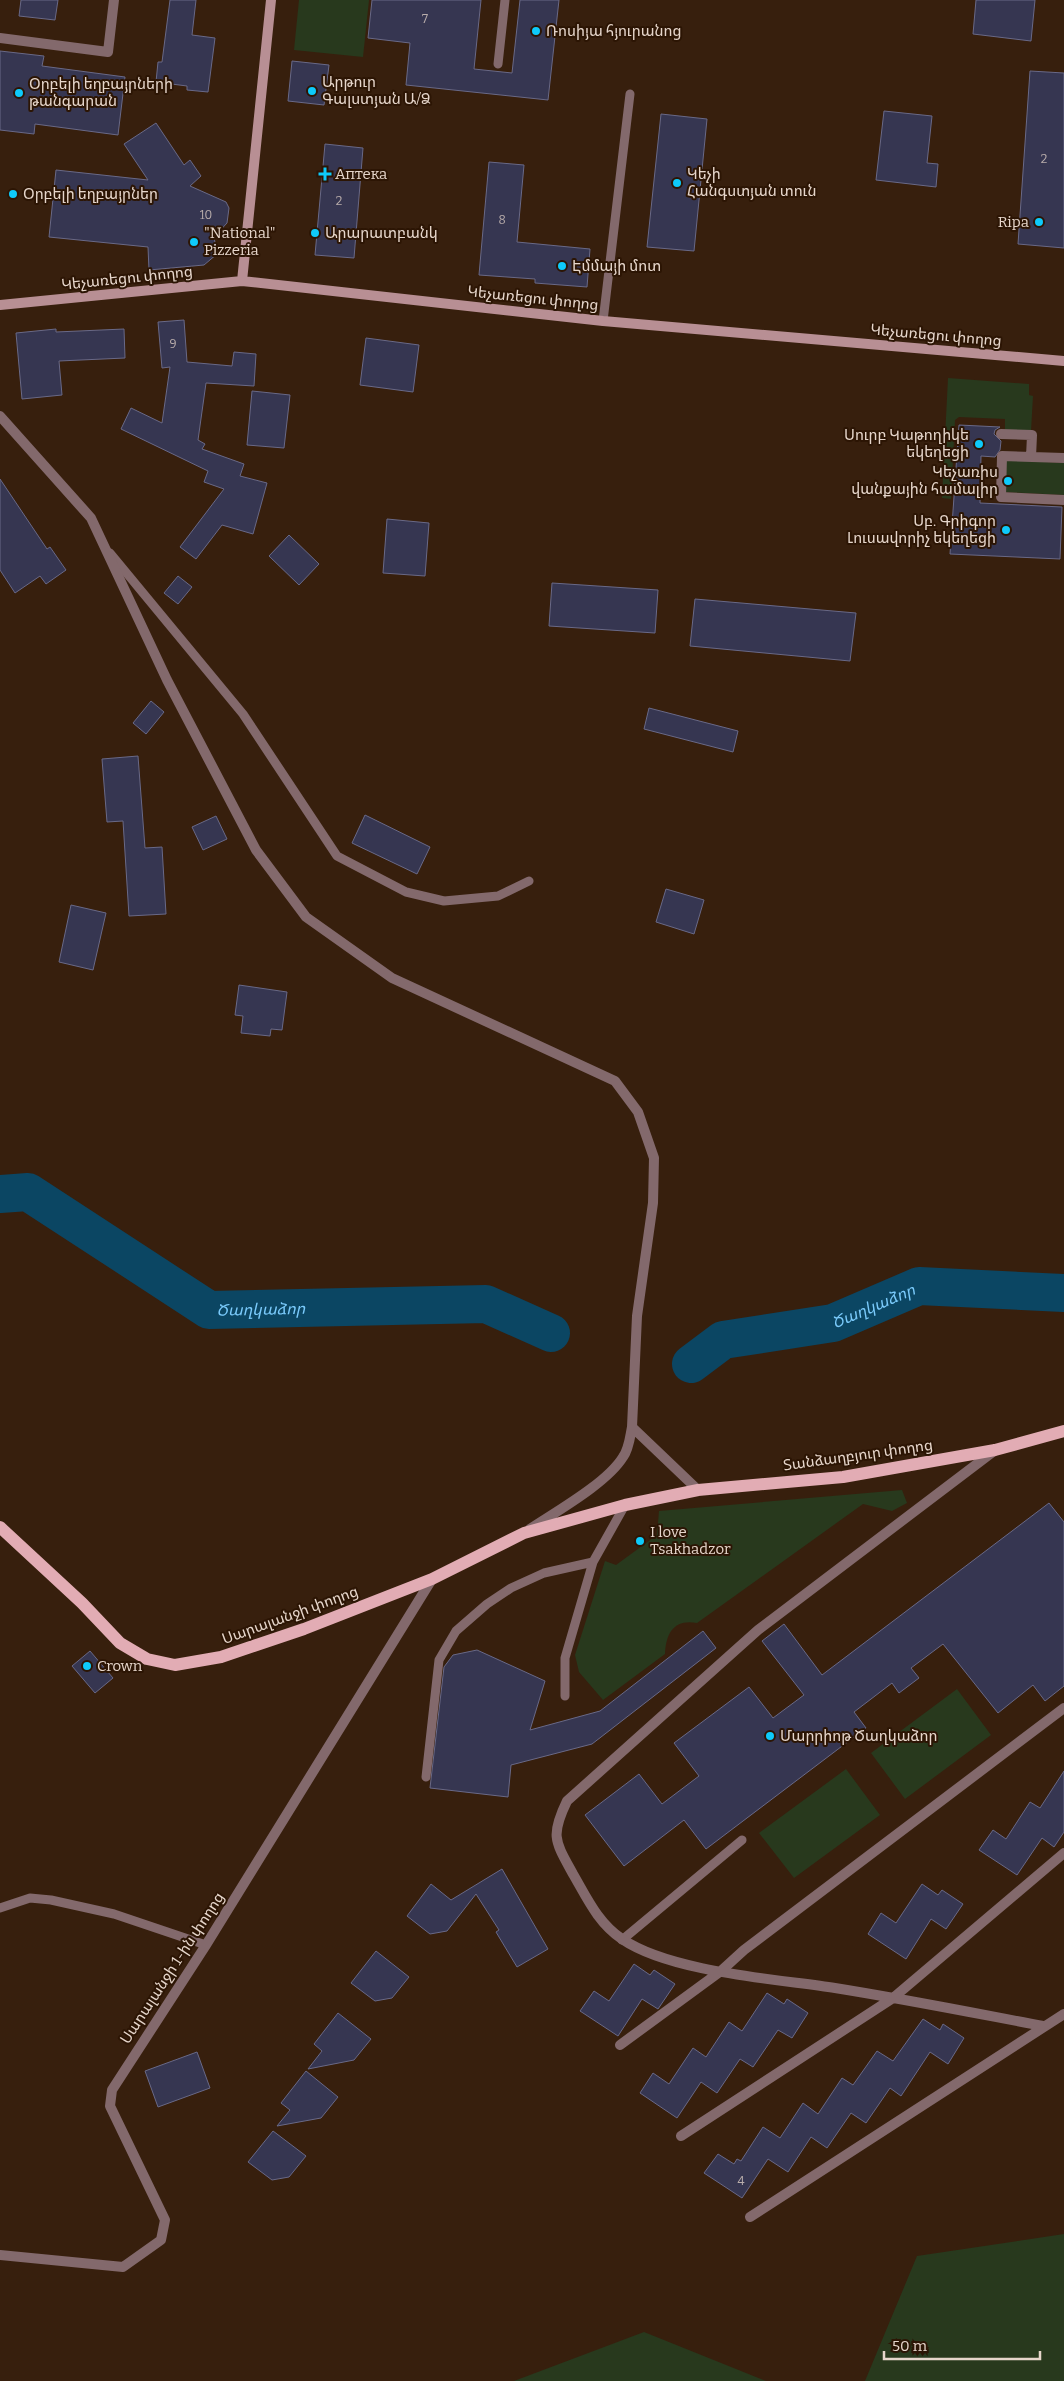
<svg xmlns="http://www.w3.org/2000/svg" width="1064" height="2381" font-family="Bitter,'Noto Sans Armenian',serif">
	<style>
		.green { fill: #28391d }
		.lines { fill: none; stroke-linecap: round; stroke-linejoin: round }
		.river { stroke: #0b4663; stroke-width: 38 }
		.building { fill: #363651; stroke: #696987 }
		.service { stroke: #83696c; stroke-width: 9 }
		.pedestrian { stroke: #83696c; stroke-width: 10 }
		.minor { stroke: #83696c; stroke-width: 10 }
		.tertiary { stroke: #83696c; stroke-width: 10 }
		.secondary { stroke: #b88f94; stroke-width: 10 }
		.primary { stroke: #e2acb4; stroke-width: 12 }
		.poi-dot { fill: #0ecafa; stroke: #2c1504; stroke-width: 2 }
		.labels { text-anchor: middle; stroke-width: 4; stroke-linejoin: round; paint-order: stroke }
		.number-label { font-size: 12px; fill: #baaeac }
		.poi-label { font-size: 15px; fill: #e6d6cb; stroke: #2c1504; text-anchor: start }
		.street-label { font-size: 15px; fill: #e6d6cb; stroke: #2c1504 }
		.water-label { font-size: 16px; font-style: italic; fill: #7acafb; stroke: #2c1504 }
	</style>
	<rect width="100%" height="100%" fill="#371f0d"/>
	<path class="green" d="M299,0H369L363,57L294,50Z
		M948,378L1029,384V395L1033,396L1031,431L1005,430V419L959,417L955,420L951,499L942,498Z
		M1006,460L1064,463V495L1004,492Z
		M902,1490L907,1503L892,1511L863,1504L697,1623C674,1619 666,1633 665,1654L603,1700L579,1672L575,1655L605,1561L616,1565L657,1535L659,1511Z
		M957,1689L991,1735L905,1799L871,1753Z
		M846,1769L880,1815L794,1878L759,1833Z
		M1064,2234V2381H865L917,2256Z
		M644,2332L766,2381H514Z"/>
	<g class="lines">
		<g class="river">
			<path id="s1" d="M0,1194L28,1192L209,1310L486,1304L551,1333"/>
			<path id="s2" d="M691,1364L723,1340L833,1323L919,1286L1064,1293"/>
		</g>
	</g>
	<path class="building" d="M21,0H58L55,20L19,16Z
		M170,0H196L192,35L215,38L208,92L187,90V86L156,82L158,62H162Z
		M372,0H481L474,69L512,73L520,0H559L548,100L406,85L410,43L368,38Z
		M976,0H1035L1031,41L973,34Z
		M0,51L44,56L42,66L125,77L118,135L35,124L34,134L0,130Z
		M292,61L329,65L324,105L288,101Z
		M1030,71L1064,73V248L1018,244Z
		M884,111L932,116L927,163L938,164L936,187L876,180Z
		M661,114L707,119L694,251L647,247Z
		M156,123L184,165L190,160L201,176L190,186L226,202L229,208L227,223L214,237L217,254L204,265L149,270L148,247L49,237L56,170L148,180L124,144Z
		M325,144L363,148L354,258L315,255Z
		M489,162L524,165L517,242L590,249L587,287L535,283V279L479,275Z
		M184,320L187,362L232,366L234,352L256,354L254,386L206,383L198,440L205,444L202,449L244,464L240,476L267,483L253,534L222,525L196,559L180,547L224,489L204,482L208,471L121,429L131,408L162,423L170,367L162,368L158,322Z
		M56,329V332L124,329L125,358L59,361L62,395L22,399L16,333Z
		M366,338L419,345L413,392L360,385Z
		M252,391L290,395L284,448L247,445Z
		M959,425L1000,427L995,430L994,434L1001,441L1000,450L995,457L981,456L980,503L1062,507L1060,559L950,554Z
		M0,479L47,549L50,547L66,570L46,584L40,576L15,593L0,570Z
		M387,519L429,523L425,576L383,573Z
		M289,535L319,564L299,585L269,556Z
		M178,576L192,587L178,604L164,593Z
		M552,583L658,590L655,633L549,626Z
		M695,599L856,613L850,661L690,646Z
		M151,701L164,712L146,734L133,723Z
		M649,708L738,731L733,752L644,729Z
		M138,756L145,848L162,847L166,914L129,916L123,821L107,822L102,759Z
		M365,815L430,847L417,874L352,843Z
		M216,816L227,839L203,850L192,827Z
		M666,889L704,900L694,934L656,922Z
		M71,905L106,913L93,970L59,962Z
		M239,985L287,992L282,1030L271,1029L270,1036L241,1033L243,1016L235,1015Z
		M1049,1503L1064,1522V1686L1045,1701L1033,1685L998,1713L943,1644L911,1668L919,1678L899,1693L892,1683L854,1712L866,1728L706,1849L684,1820L624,1866L585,1815L639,1774L662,1804L699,1776L674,1743L749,1687L773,1718L804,1695L762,1641L784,1624L822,1675Z
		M703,1631L716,1648L592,1744L511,1765L508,1797L430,1788L444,1667L453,1655L477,1650L545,1681L530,1730L600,1711Z
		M90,1651L113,1678L95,1693L72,1666Z
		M1064,1771V1832L1054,1847L1042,1838L1017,1875L979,1850L993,1830L1006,1839L1030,1802L1040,1808Z
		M502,1869L548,1949L517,1967L496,1932L499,1930L476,1894L447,1931L430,1934L407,1916L431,1884L451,1900Z
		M922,1884L938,1895L942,1890L963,1904L946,1929L931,1919L906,1959L868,1934L881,1913L896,1923Z
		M376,1951L409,1977L392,1998L375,2001L351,1983Z
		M634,1964L650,1975L654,1970L675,1984L658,2009L642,1999L618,2036L580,2011L594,1991L609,2001Z
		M767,1993L784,2004L787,1999L808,2013L792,2038L778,2030L753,2067L740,2059L717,2093L701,2082L677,2118L640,2093L653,2073L669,2084L693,2048L706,2057L729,2022L742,2031Z
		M338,2013L371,2039L354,2060L308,2069L322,2051L314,2044Z
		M923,2019L940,2030L943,2024L964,2038L948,2064L930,2052L901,2096L890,2088L866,2123L851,2113L827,2148L811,2137L788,2172L768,2159L742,2198L704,2173L718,2154L734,2164L737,2159L741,2161L763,2127L780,2138L803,2103L818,2114L842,2078L853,2085L877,2051L893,2061Z
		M197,2052L210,2088L158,2107L145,2071Z
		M306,2071L338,2097L321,2118L277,2126L290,2110L281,2103Z
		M273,2131L306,2156L289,2177L272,2180L248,2162Z"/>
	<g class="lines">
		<path class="service" d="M498,64L505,0
			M603,321L630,94
			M110,553L243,714L337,856L406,892L444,901L498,896L529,881
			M565,1696V1658L593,1562L625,1505
			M426,1777L439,1660L456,1631L487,1604L511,1588L544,1573L593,1562
			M0,1908L30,1898L51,1900L114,1914L206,1945
			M622,1940L742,1840"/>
		<path class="pedestrian" d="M1001,434L1032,435L1031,457
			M1064,458L1002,456L1001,497L1064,500"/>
		<path class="minor" d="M0,38L108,52L114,0
			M994,1451L758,1630L567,1801C550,1836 555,1841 573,1874C587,1898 598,1923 622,1939C670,1972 776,1979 835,1988C904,1999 974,2013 1043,2026
			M620,2045L721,1971L744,1950L1064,1708
			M681,2136L893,1998L1064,1853
			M750,2217L1064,2014
			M0,2255L123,2267L161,2240L165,2220L110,2106L112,2090L206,1945L432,1579"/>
		<path class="tertiary" d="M0,416L91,518L167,680L256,850L306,917L392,978L615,1081L638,1112L654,1158L653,1203L637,1316L632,1427C630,1437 629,1449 623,1457C607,1483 557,1511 530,1529
			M632,1427L698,1490"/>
		<path class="secondary" d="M242,281L271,0
			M0,305L242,281L603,321L1064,361"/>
		<path class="primary" d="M0,1527L82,1603L120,1643L147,1659L175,1665L221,1657L304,1629L432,1579L524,1533L625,1505L698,1490L843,1477L995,1450L1064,1431"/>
	</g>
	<g class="poi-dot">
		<circle cx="536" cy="31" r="5"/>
		<circle cx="312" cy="91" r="5"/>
		<circle cx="19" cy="93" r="5"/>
		<path d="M322.5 166.5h5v5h5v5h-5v5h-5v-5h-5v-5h5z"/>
		<circle cx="677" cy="183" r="5"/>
		<circle cx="13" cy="194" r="5"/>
		<circle cx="1039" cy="222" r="5"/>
		<circle cx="315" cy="233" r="5"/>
		<circle cx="194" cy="242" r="5"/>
		<circle cx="562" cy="266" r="5"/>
		<circle cx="979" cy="444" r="5"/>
		<circle cx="1008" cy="481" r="5"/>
		<circle cx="1006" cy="530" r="5"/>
		<circle cx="640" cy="1541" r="5"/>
		<circle cx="87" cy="1666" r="5"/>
		<circle cx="770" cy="1736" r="5"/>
	</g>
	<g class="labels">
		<g class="number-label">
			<text x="425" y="23">7</text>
			<text x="1044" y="163">2</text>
			<text x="339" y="205">2</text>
			<text x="206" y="219">10</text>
			<text x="502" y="224">8</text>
			<text x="173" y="348">9</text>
			<text x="741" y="2185">4</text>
		</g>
		<g class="poi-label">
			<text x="546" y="36">Ռոսիյա հյուրանոց</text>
			<text x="322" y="87">Արթուր<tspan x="322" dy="17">Գալստյան Ա/Ձ</tspan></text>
			<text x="29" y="89">Օրբելի եղբայրների<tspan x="29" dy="17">թանգարան</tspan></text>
			<text x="335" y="179">Аптека</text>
			<text x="687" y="179">Կեչի<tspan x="687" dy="17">Հանգստյան տուն</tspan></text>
			<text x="23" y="199">Օրբելի եղբայրներ</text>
			<text x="1029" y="227" text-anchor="end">Ripa</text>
			<text x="204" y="238">"National"<tspan x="204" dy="17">Pizzeria</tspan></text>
			<text x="325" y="238">Արարատբանկ</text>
			<text x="572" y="271">Էմմայի մոտ</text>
			<text x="969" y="440" text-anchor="end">Սուրբ Կաթողիկե<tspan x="969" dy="17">եկեղեցի</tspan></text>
			<text x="998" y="477" text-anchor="end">Կեչառիս<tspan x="998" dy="17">վանքային համալիր</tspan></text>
			<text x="996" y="526" text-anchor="end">Սբ. Գրիգոր<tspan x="996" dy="17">Լուսավորիչ եկեղեցի</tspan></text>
			<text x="650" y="1537">I love<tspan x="650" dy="17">Tsakhadzor</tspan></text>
			<text x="97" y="1671">Crown</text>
			<text x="780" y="1741">Մարրիոթ Ծաղկաձոր</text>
		</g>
		<g class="street-label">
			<text transform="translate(127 278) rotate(-6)" y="5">Կեչառեցու փողոց</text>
			<text transform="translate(533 298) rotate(6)" y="5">Կեչառեցու փողոց</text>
			<text transform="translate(936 335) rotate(5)" y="5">Կեչառեցու փողոց</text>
			<text transform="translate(858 1455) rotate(-8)" y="5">Տանձաղբյուր փողոց</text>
			<text transform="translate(290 1615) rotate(-20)" y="5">Սարալանջի փողոց</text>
			<text transform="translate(172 1968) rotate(-57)" y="5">Սարալանջի 1-ին փողոց</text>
		</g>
		<g class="water-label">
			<text dy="6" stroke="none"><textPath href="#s2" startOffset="195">Ծաղկաձոր</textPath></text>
			<text dy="6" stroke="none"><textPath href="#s1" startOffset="296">Ծաղկաձոր</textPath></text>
		</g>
	</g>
	<path d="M884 2351v8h156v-8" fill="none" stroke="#e6d6cb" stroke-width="2.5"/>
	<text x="892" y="2351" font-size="15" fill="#e6d6cb" stroke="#2c1504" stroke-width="4" paint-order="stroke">50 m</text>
</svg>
